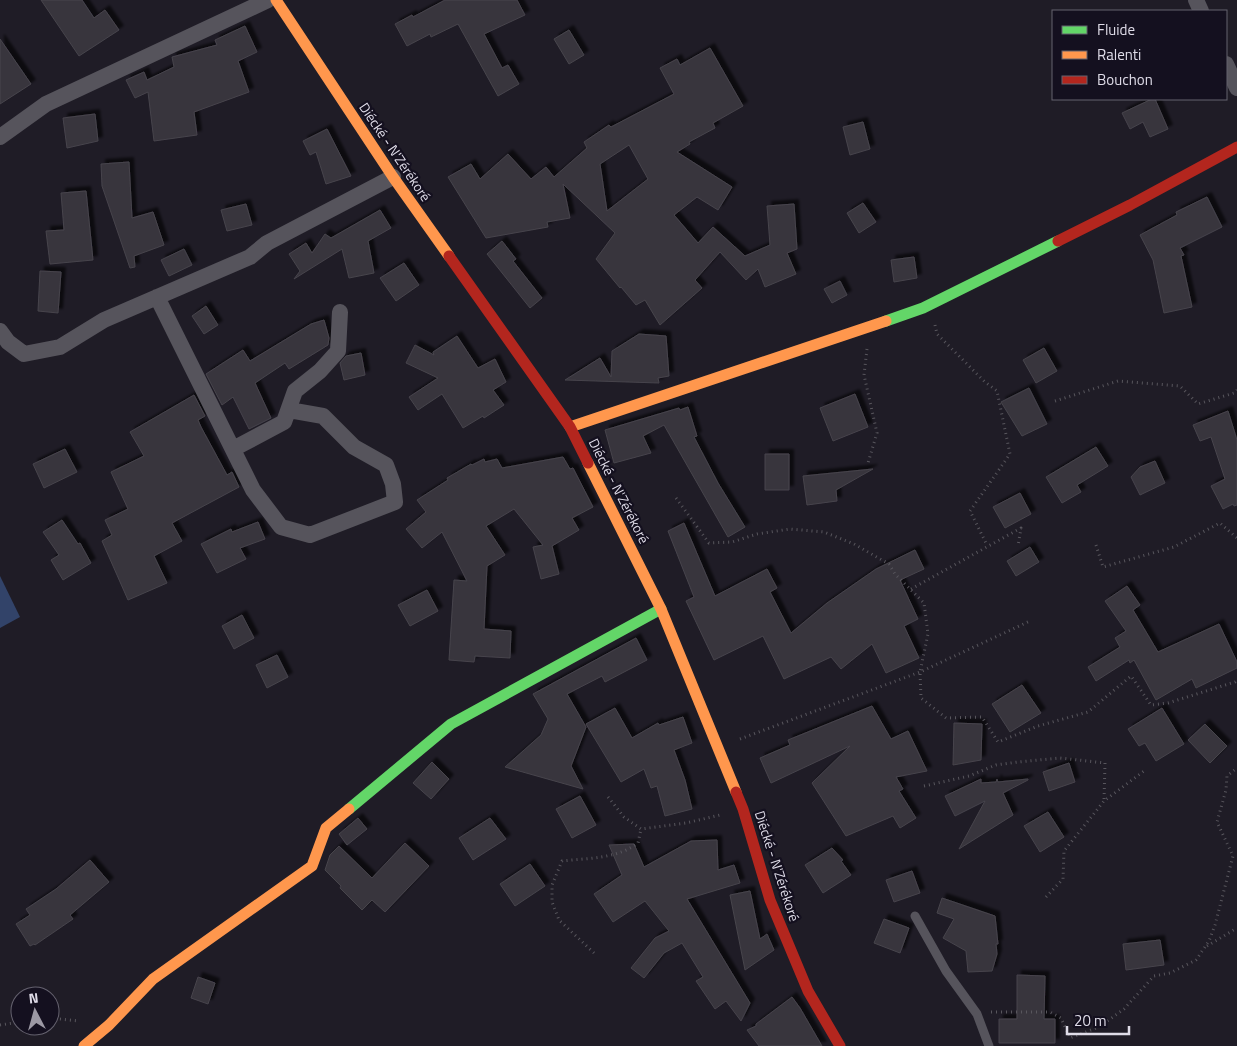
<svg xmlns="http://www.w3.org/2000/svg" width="1237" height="1046" font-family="'Titillium Web',sans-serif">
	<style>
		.water { fill: #324369 }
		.building { fill: #38353d; stroke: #47444c; fill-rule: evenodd; filter: url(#shadow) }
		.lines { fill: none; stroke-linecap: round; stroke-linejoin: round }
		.path { stroke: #58565d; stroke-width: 3; stroke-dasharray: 1 4; stroke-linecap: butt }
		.lane { stroke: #56545c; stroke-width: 9 }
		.street { stroke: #56545c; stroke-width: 16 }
		.fast { stroke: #63d668; stroke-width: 11 }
		.slow { stroke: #ff974d; stroke-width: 11 }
		.jam { stroke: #b3261e; stroke-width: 11 }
		.labels { text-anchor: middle; stroke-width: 4.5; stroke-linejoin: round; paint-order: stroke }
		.street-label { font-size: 14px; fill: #dfdce8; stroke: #14101f }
	</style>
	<defs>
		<filter id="shadow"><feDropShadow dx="4.5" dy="-4.5" stdDeviation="1" flood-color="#0009"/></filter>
	</defs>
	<rect width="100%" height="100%" fill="#1f1c26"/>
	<path class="water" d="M0,576L20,617L0,628Z"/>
	<path class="building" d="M41,0H82L94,18L105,10L119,30L79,56Z
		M445,0H517L525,15L484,34L502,68L508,65L519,84L498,96L458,24L431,37L430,34L407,46L395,24L412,15L413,17Z
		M245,26L257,52L238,61L249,92L194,112L197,135L154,141L148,92L135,98L126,80L144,72L147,80L174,67L172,57L217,45L215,40Z
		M569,30L584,55L569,64L554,39Z
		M0,39L31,84L0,104Z
		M710,48L743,106L713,123L715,128L689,142L690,144L677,152L732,187L718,210L697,197L674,215L698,243L713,227L745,256L770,245L767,206L794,204L797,249L787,253L796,274L765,287L758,269L746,280L720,252L695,280L702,288L660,325L645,300L636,305L621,287L620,288L596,259L615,233L563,184L570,218L547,222L548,227L486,238L448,177L471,164L480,179L508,154L531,179L546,167L554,177L587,148L584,142L609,125L611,127L674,94L660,68L677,59L680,65ZM629,145L648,179L607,211L600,164Z
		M1152,99H1155L1168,129L1150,137L1143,122L1130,129L1122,113Z
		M95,114L98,141L67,148L63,118Z
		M863,122L870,149L850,155L843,127Z
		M327,129L351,176L326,184L316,152L310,155L303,141Z
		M129,162L132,218L153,212L164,245L134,256L135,267L130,268L102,186L101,164Z
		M86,191L93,260L50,264L46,231L64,230L61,193Z
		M1207,197L1222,227L1180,248L1184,255L1181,256L1192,307L1164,313L1153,260L1140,235L1177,215L1176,212Z
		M863,203L876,222L859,233L847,213Z
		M246,204L252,225L227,231L221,210Z
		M380,210L391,228L368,241L374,273L349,278L342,249L294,279L300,271L289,254L306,243L312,253L325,234L331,238Z
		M502,241L516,259L513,261L542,298L530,308L487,254Z
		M184,249L192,265L169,276L161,260Z
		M914,257L917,278L894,282L891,260Z
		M404,263L419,285L396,301L380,278Z
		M40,271L61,272L58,313L38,311Z
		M840,281L847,295L832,303L824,289Z
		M206,306L218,325L204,334L192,316Z
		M324,320L329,338L328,345L289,369L285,363L255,383L271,418L249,429L233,397L222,405L206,374L243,350L250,361L311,324Z
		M639,334L666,336L669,376L658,378L659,383L565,380L600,358L611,377L612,351Z
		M457,336L478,368L495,359L506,382L493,390L504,405L484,418L483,416L463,428L442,394L418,410L409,397L438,378L406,363L415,345L434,355L433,352Z
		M1044,348L1057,371L1036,383L1023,360Z
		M361,353L365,375L344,380L340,363L346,356Z
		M1029,388L1047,424L1022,436L1001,402Z
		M855,394L868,427L833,441L820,408Z
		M194,395L205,416L198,420L201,427L227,475L232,472L239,487L172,523L182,541L154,556L167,583L128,600L102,541L112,535L105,520L128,509L111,472L144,456L130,432Z
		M688,407L697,436L694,437L718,483L745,527L728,537L664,425L643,436L651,453L614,463L605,430L679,408L680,410Z
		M1228,411L1237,440V505L1234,506L1233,504L1223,509L1211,486L1225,479L1211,437L1200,441L1193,425Z
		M1096,447L1108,466L1077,485L1081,492L1062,503L1046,477Z
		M65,449L77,472L44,488L33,464Z
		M765,454H789V490H765Z
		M563,457L570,469L573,468L593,507L572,518L579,530L552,546L559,574L541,579L533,547L543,545L514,509L486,526L505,555L487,566L484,629L511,631L510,658L475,656L474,662L449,660L454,580L467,581L442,532L422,548L406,529L426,512L417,500L448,480L447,478L471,464L472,465L484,459L485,462L497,459L502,468Z
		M1155,461L1165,483L1140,495L1131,477L1140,467Z
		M873,469L836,490L837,501L807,505L803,476Z
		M1020,493L1031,514L1005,528L993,507Z
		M62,520L78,544L80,543L91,563L63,580L51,560L59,555L43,532Z
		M258,522L265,539L240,548L246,559L217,573L201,544L231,529L232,532Z
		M684,523L715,596L767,569L777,588L770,592L791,633L827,603L876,569L915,550L924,569L900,580L918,619L904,626L919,658L886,673L872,644L841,669L831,657L784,679L763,636L714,660L686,601L694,597L668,531Z
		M1030,547L1039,562L1016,576L1007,561Z
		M1127,586L1140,605L1133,610L1158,652L1219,624L1237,662V668L1196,688L1192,679L1156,700L1134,660L1130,663L1129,660L1096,681L1088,667L1120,647L1115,638L1126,631L1105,601Z
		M427,590L438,611L410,626L398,605Z
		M242,615L254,638L234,649L222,626Z
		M636,638L647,660L605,682L602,676L567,694L586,727L571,766L583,789L505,767L541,735L548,719L533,694Z
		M277,655L288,677L267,688L256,665Z
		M1022,685L1041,713L1010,732L992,704Z
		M872,706L891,739L908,731L927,771L896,777L903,789L899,791L916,818L900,828L893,816L846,836L812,783L850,746L771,783L760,758L790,745L788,740Z
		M615,708L632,738L658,723L659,725L683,717L692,743L674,750L685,780L692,809L665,816L657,786L651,788L644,769L621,782L586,724Z
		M1162,708L1184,744L1156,761L1145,743L1139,746L1128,729Z
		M954,723L982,724L981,760L953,765Z
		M1205,724L1227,746L1210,763L1188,740Z
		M432,762L449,779L431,799L413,783Z
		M1069,763L1075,782L1049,791L1043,772Z
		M981,779V783L996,782L997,779L998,782L1028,779V780L1003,793L1013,815L959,849L985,801L955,816L945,796Z
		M580,796L596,825L572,838L556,809Z
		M1048,812L1064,837L1040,852L1024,826Z
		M358,818L367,829L347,845L339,834Z
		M490,818L506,839L473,860L459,838Z
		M717,840L718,870L734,865L740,883L687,899L750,1003L741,1021L726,1001L715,1009L696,981L703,977L682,943L664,953L644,978L631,968L655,938L669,931L645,901L613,922L594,894L622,875L609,845L634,844L644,867L691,841Z
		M405,843L429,866L385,912L372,900L362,910L340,888L341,886L325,870L330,855L339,846L372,878Z
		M832,848L843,860L841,861L851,875L823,893L805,865Z
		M90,860L109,882L70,915L73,919L35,945L34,944L30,946L16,924L30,915L26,909L56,889Z
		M530,864L545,886L515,906L500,884Z
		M912,871L920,893L894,902L886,880Z
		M750,891L760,939L767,934L774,950L745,970L730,895Z
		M942,898L995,916L998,944H996L997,954L992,971L968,972L966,951L943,938L954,919L937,913Z
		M884,919L909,928L900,953L874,943Z
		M1160,940L1164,965L1126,970L1123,944Z
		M1017,975L1045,976L1044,1019H1055V1043H999V1019H1017Z
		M198,977L215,983L208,1004L191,998Z
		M792,997L800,1008L822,1046H759L747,1030L756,1026V1024Z"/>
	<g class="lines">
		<path class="path" d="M935,325L937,334L985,382L997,391L1010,454L970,511L987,545
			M867,349L864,375L877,433L868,463
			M1055,401L1118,381L1180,386L1198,404L1234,393L1237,390
			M676,498L709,543L732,542L757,534L790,529L824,532L854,544L889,564L895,574L924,603L928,634L920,672L921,698L946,718L982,717L998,742L1038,726L1088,712L1131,676L1151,705L1168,703L1235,682L1237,680
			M1096,545L1103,567L1174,547L1220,523L1237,538
			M911,589L1021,528L1018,546
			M740,739L920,672L1030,621
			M924,786L969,776L996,765L1018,762L1060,758L1105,763L1104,801
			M608,797L624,817L641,829L686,823L720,815
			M1046,897L1063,879L1064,851L1104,801L1144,771
			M1207,946L1237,928
			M594,953L559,920L552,902V885L562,861C588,858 617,859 638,843L641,829
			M991,1012H1050L1061,1018L1070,1038L1099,1027L1124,1009L1154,976L1170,973L1196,960L1209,941L1215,925L1233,856L1217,822L1226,790L1227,776L1237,768
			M50,1018L79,1021
			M0,1025L20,1022"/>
		<path class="lane" d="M915,916L946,971L977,1014L989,1046"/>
		<path class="street" d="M1196,0L1201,11
			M1226,64L1237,88
			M0,137L46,104L268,0
			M157,297L253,490L281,527L310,535L395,502L393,484L386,465L354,447L323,416L289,410
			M0,331L8,342L24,354L60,347L104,320L250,257L267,243L393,177
			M233,449L284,422L295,391L320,371L338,351L340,312"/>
		<path class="fast" d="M886,321L923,308L1058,241
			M349,809L451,724L661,609"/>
		<path class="slow" d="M276,0L393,177L449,256
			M570,427L886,321
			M588,463L661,609L736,792
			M84,1046L109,1025L153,979L312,866L326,828L349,809"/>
		<path class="jam" d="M1058,241L1130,205L1237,147
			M449,256L570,427L588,463
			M736,792L743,809L770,900L808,991L840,1046"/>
	</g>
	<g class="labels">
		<g class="street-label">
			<text transform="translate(395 152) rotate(56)" y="5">Diécké - N'Zérékoré</text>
			<text transform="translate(619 491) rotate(63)" y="5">Diécké - N'Zérékoré</text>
			<text transform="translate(777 866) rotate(72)" y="5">Diécké - N'Zérékoré</text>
		</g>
	</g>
	<rect x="1052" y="10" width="175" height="90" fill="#14101f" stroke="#65626f"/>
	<rect x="1062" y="26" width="25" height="8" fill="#63d668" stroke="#65626f"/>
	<text x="1097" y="35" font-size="15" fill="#dfdce8">Fluide</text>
	<rect x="1062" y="51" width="25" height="8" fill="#ff974d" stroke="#65626f"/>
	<text x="1097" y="60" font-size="15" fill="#dfdce8">Ralenti</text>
	<rect x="1062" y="76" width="25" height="8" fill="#b3261e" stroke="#65626f"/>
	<text x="1097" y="85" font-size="15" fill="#dfdce8">Bouchon</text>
	<g transform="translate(35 1011) rotate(354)"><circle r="24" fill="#14101f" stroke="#65626f"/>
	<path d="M0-4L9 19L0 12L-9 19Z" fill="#9c99a4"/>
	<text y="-8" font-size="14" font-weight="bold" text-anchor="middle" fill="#dfdce8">N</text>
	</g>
	<path d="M1067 1026v8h62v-8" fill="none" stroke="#dfdce8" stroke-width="2.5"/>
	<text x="1074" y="1026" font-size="15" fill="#dfdce8" stroke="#14101f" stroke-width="4" paint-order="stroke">20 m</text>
</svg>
